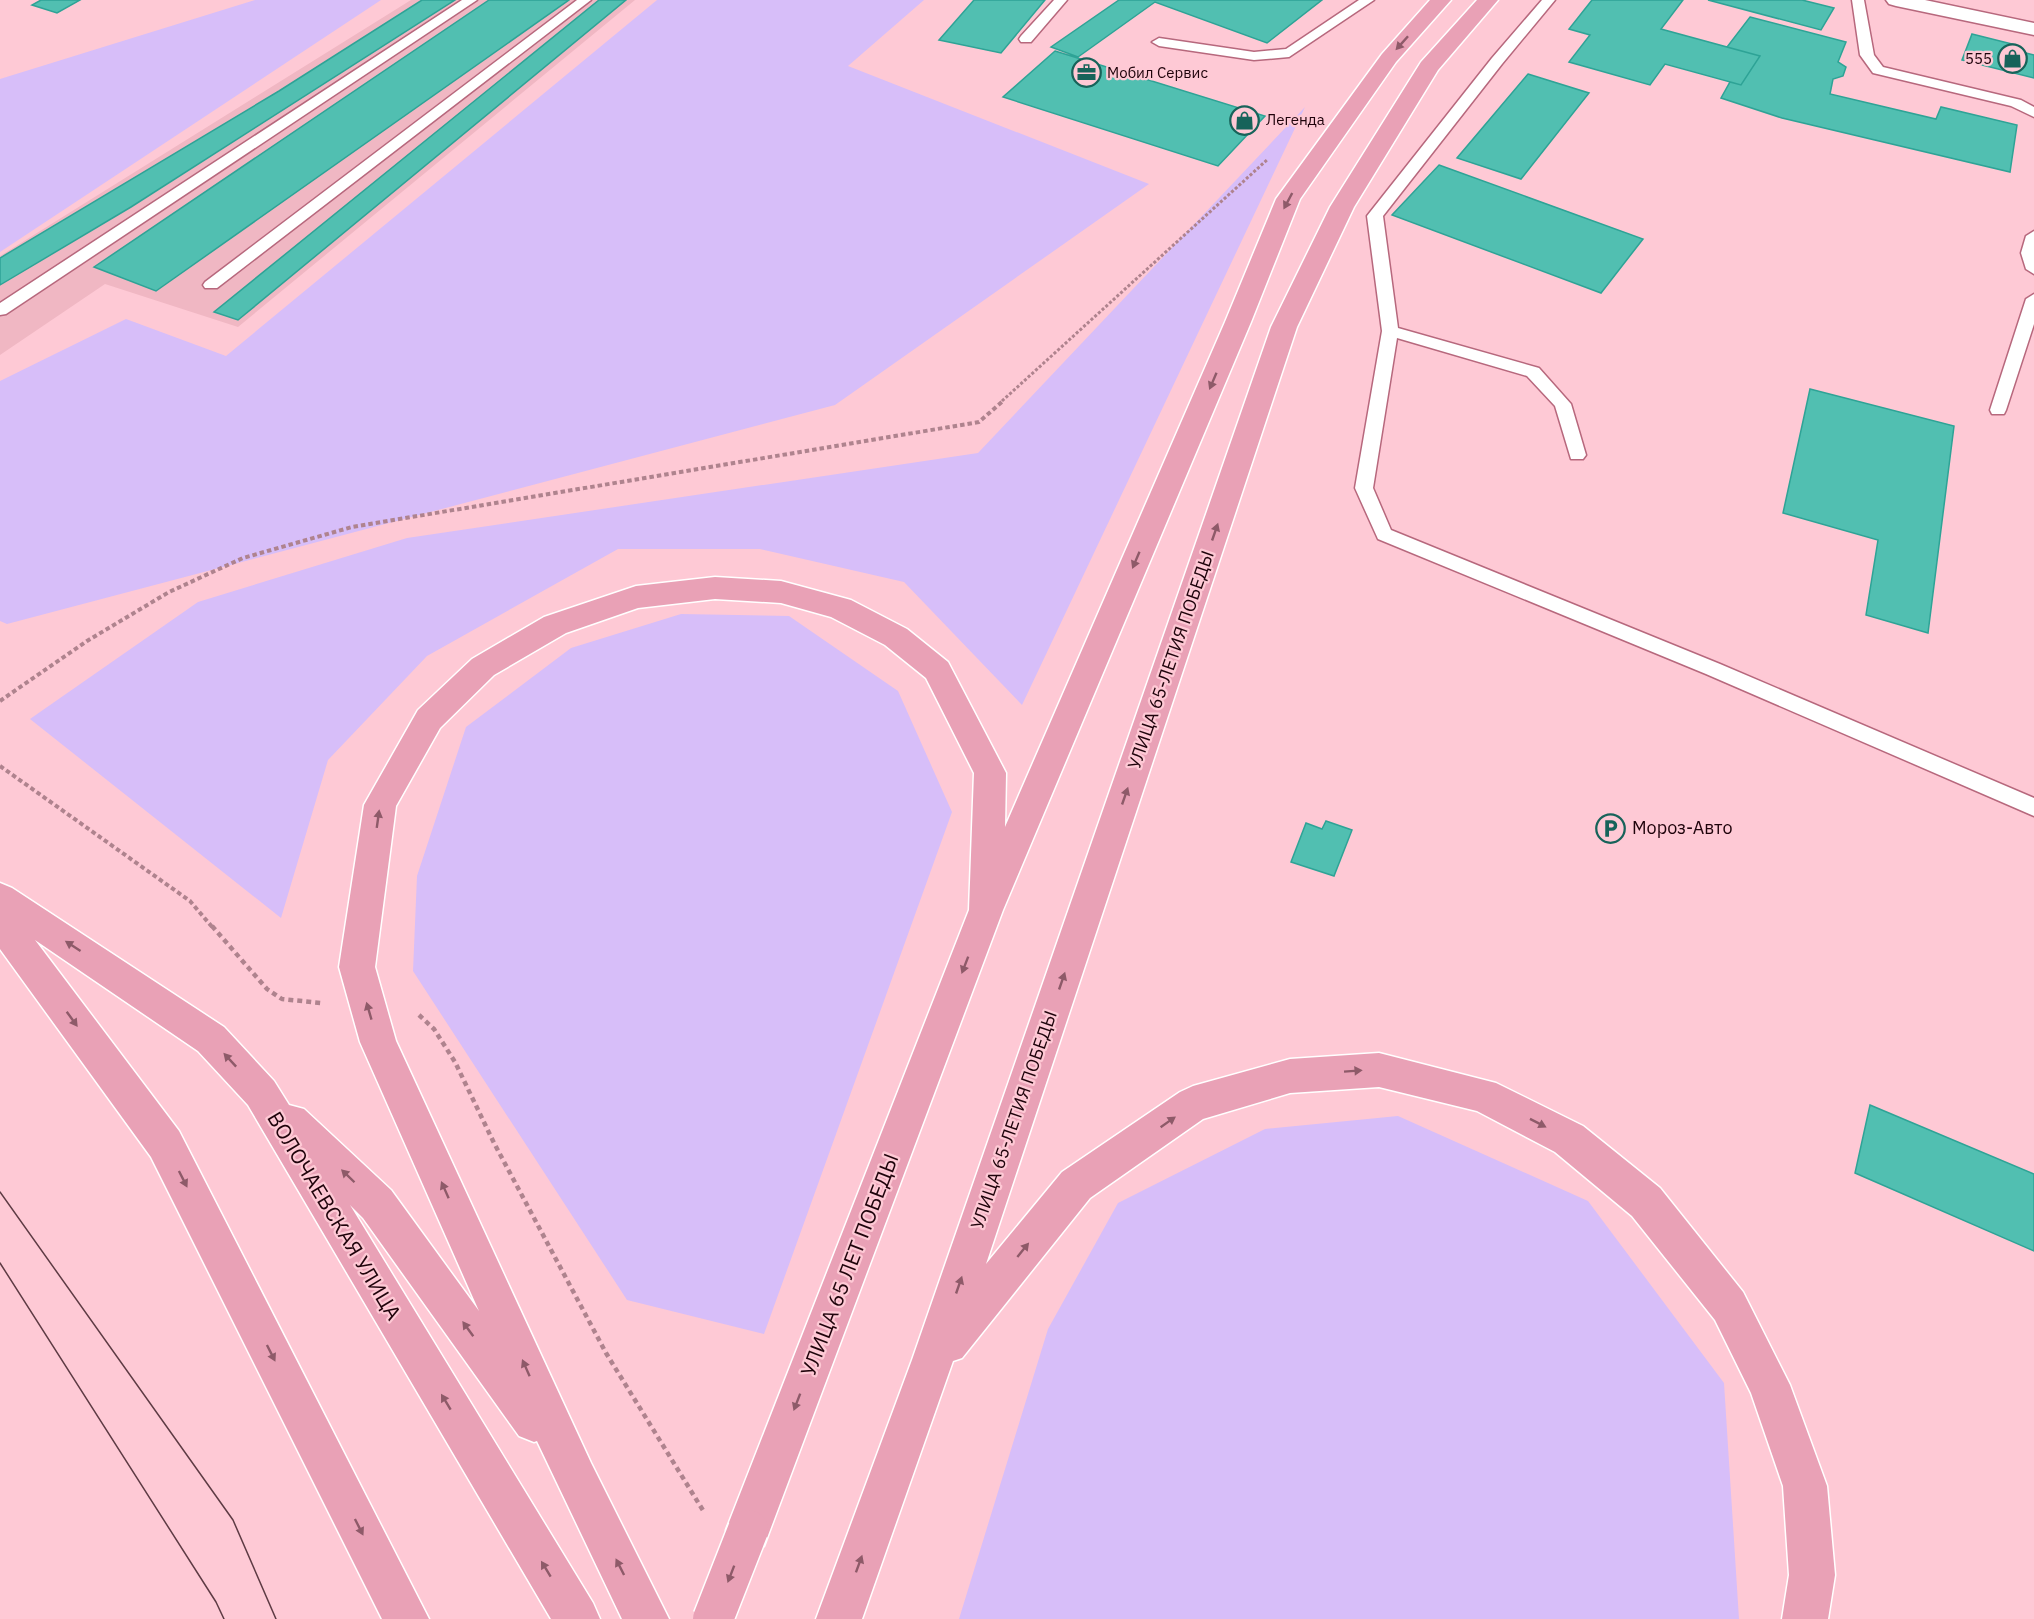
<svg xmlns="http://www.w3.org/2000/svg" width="2034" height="1619" font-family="'IBM Plex Sans',sans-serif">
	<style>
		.built { fill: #f0b7c3 }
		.green { fill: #d7bef9 }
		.building { fill: #51bfb1; stroke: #2ea396; stroke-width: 1.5 }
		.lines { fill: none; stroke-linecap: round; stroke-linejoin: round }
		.lane-casing { stroke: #b7687d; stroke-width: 3 }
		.street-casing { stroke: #b7687d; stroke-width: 3 }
		.primary-casing { stroke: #fff; stroke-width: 3 }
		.path-far2 { stroke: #af838e; stroke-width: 3; stroke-dasharray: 3 2; stroke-linecap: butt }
		.path-far1 { stroke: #af838e; stroke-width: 4; stroke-dasharray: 4.5 3; stroke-linecap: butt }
		.path { stroke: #af838e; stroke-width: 4.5; stroke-dasharray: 5 4; stroke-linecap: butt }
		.lane { fill: #fff; fill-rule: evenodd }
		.street { fill: #fff; fill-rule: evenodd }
		.primary { fill: #e9a1b6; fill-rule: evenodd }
		.tram { stroke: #5e3b44; stroke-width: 1.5 }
		.primary-bridge-casing { stroke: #fff; stroke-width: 43; stroke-linecap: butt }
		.primary-bridge { stroke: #e9a1b6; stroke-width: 40 }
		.oneway { fill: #8e5a69 }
		.labels { text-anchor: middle; stroke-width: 4.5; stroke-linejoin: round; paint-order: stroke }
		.far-poi-label { font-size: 15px; fill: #1f030b; stroke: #fec9d5; text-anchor: start }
		.street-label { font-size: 18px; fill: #1f030b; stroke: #fec9d5 }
		.poi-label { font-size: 18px; fill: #1f030b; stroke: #fec9d5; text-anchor: start }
		.near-street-label { font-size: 21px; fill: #1f030b; stroke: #fec9d5 }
	</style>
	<rect width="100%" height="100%" fill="#fec9d5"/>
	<path class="built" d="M411,0H635L238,327L105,284L0,355V256Z"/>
	<path class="green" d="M255,0H381L0,252V79Z
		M657,0H924L848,66L1149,184L835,405L7,624L0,621V381L126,319L226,356Z
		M1305,107L1022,705L904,582L760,549H618L427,656L328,760L281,918L30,719L198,602L407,538L978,453Z
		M681,614L789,616L898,691L952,812L764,1334L627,1300L413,971L417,876L466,727L571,648Z
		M1398,1116L1588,1201L1724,1383L1739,1619H959L1048,1329L1118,1203L1265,1129Z"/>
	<path class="building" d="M41,0H80L57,13L32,5Z
		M422,0H455L131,207L0,285V258L279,91Z
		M489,0H569L156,291L94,267Z
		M599,0H626L238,320L214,312Z
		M974,0H1045L1001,53L939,40Z
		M1119,0H1322L1267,43L1155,2L1078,57L1051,47Z
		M1592,0H1683L1661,29L1760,56L1741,85L1665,64L1650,85L1569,62L1590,35L1569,29Z
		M1708,0H1802L1834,8L1821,30Z
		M1750,17L1846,42L1838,62L1846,67L1843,76L1833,79L1830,94L1936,119L1941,107L2017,125L2010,172L1782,118L1721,98L1730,82L1741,85L1760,56L1727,47Z
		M1972,34L2016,45L2014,50L2034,55V78L1962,60Z
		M1055,51L1265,116L1218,166L1003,97Z
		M1528,74L1589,93L1521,179L1457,158Z
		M1439,165L1643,239L1601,293L1392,215Z
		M1810,389L1954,426L1928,633L1866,615L1878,540L1783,513Z
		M1326,821L1352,830L1334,876L1291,862L1306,823L1322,829Z
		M1870,1105L2034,1174V1251L1855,1173Z"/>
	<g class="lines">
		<defs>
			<path id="lane" d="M462,0H477L6,314L0,315V303Z
				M577,0H591L217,288H205L203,285L205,282Z
				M1054,0H1067L1031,42H1021L1019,39L1021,36Z
				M1359,0H1374L1289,57L1254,60L1159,46L1152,42L1159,38L1254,52L1286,49Z
				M1542,0H1555L1502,64L1383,216L1398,328L1539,368L1571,404L1586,455L1583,459H1571L1555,406L1527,376L1397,338L1373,488L1391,530L1720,664L2034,798V816L1706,674L1378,539L1355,488L1382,331L1367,216L1492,58Z
				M1852,0H1864L1874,55L1883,67L2021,100L2034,107V117L2011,106L1873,73L1860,55Z
				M2034,231V274L2026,269L2021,253L2026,236Z
				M2034,294V324L2006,410L2004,414H1992L1990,410L2026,299Z"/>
			<path id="street" d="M1886,0H1925L2034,23V35L1896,6L1889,4Z"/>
			<path id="primary" d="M1430,0H1451L1396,62L1300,199L1251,322L1003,910L764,1546L748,1552L732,1546L726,1530L969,910L974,773L926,678L885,645L831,617L781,603L715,599L638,608L566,633L494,675L440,728L396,806L375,967L396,1041L591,1463L669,1619H622L537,1441L534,1442L519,1436L363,1218L350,1205L593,1603L600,1619H551L248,1105L198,1051L35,940L179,1131L429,1619H382L151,1157L0,949V883L12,888L224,1027L274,1081L289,1105L304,1109L391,1190L479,1311L360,1042L339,967L364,805L418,710L472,659L544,617L636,586L715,577L781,581L851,600L907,629L948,662L1006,773L1005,827L1225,322L1276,199L1382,54Z
				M1477,0H1498L1438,70L1354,207L1297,327L986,1264L1062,1172L1180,1092L1193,1086L1290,1059L1379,1053L1496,1083L1583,1126L1660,1188L1743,1292L1790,1385L1827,1486L1835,1575L1828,1619H1782L1789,1575L1783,1486L1751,1393L1715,1320L1632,1216L1555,1152L1477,1111L1379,1087L1290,1093L1203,1119L1090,1198L962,1358L953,1361L862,1619H816L912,1360L1271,327L1330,207L1421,62Z"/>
		</defs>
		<use href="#lane" class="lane-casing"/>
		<use href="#street" class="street-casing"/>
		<use href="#primary" class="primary-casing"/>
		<path class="path-far2" d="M1002,401L1268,159"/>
		<path class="path-far1" d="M0,701L87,641L169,592L243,558L352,527L979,422L1004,400
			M0,766L190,901L213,928"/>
		<path class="path" d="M212,926L267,989L282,999L321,1003
			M419,1015L434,1029L455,1062L494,1143L606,1353L704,1512"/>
		<use href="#lane" class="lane"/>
		<use href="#street" class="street"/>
		<use href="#primary" class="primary"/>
		<path class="tram" d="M0,1192L233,1520L276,1619
			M0,1263L216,1602L224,1619"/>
		<defs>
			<path id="primary-bridge" d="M713,1619L748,1530"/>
		</defs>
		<use href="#primary-bridge" class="primary-bridge-casing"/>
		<use href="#primary-bridge" class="primary-bridge"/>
	</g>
	<defs><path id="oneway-solid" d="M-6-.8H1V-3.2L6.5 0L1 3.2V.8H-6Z" transform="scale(1.5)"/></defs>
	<g class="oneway">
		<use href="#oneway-solid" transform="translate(1402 43) rotate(132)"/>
		<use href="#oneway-solid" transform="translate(1288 201) rotate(118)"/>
		<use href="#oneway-solid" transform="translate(1213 381) rotate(113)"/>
		<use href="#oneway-solid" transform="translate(1215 532) rotate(-71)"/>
		<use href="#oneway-solid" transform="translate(1136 560) rotate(113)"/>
		<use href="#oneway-solid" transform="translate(1125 796) rotate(-71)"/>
		<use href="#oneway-solid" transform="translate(378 819) rotate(-82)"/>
		<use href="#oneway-solid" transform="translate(73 946) rotate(-147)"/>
		<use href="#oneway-solid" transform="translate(965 965) rotate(111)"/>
		<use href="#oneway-solid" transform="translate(1062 981) rotate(-71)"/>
		<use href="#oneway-solid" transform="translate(369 1011) rotate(-106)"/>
		<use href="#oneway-solid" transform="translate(72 1019) rotate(54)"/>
		<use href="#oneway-solid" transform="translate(230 1060) rotate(-133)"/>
		<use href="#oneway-solid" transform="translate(1353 1071) rotate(-4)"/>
		<use href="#oneway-solid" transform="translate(1168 1122) rotate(-35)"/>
		<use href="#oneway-solid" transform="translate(1538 1123) rotate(27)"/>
		<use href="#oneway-solid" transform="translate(348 1176) rotate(-136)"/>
		<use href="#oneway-solid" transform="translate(183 1179) rotate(63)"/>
		<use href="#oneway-solid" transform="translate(445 1190) rotate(-114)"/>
		<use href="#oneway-solid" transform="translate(1023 1250) rotate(-51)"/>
		<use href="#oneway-solid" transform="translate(959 1285) rotate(-71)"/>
		<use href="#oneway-solid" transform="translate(468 1329) rotate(-126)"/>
		<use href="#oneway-solid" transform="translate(271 1353) rotate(63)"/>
		<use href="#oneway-solid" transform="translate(526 1368) rotate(-114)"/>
		<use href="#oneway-solid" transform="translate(446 1402) rotate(-121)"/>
		<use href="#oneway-solid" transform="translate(797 1402) rotate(111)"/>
		<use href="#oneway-solid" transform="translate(359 1527) rotate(63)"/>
		<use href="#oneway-solid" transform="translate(859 1564) rotate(-70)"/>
		<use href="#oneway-solid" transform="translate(620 1567) rotate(-117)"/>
		<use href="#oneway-solid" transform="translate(546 1569) rotate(-121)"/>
		<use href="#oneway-solid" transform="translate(731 1574) rotate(111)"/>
	</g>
	<defs>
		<symbol id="shop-ring" viewBox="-11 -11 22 22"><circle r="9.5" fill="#fec9d5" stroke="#17635a" stroke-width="1.5"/><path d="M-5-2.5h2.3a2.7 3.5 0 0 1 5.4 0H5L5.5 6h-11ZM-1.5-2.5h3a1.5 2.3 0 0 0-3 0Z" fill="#17635a"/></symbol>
		<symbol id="office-ring" viewBox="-11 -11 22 22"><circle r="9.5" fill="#fec9d5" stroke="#17635a" stroke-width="1.5"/><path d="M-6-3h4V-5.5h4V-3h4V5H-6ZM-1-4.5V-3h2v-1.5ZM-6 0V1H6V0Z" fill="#17635a"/></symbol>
		<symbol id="parking-ring" viewBox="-11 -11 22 22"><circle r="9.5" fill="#fec9d5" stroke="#17635a" stroke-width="1.5"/><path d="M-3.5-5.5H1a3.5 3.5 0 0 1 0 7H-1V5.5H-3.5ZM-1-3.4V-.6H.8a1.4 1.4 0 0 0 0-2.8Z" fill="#17635a"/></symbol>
	</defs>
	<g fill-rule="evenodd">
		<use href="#shop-ring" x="1996" y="42" width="33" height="33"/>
		<use href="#office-ring" x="1070" y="56" width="33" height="33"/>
		<use href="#shop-ring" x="1228" y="104" width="33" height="33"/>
		<use href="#parking-ring" x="1594" y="812" width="33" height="33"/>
	</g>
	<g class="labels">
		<g class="far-poi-label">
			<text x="1992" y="64" text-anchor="end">555</text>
			<text x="1107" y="78">Мобил Сервис</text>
			<text x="1266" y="125">Легенда</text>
		</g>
		<g class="street-label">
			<text transform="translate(1171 660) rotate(-71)" y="6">УЛИЦА 65-ЛЕТИЯ ПОБЕДЫ</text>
			<text transform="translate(1014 1120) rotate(-71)" y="6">УЛИЦА 65-ЛЕТИЯ ПОБЕДЫ</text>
		</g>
		<g class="poi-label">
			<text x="1632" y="834">Мороз-Авто</text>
		</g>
		<g class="near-street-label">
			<text transform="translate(334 1216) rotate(59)" y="7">ВОЛОЧАЕВСКАЯ УЛИЦА</text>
			<text transform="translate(850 1265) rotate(-69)" y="7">УЛИЦА 65 ЛЕТ ПОБЕДЫ</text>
		</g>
	</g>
</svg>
